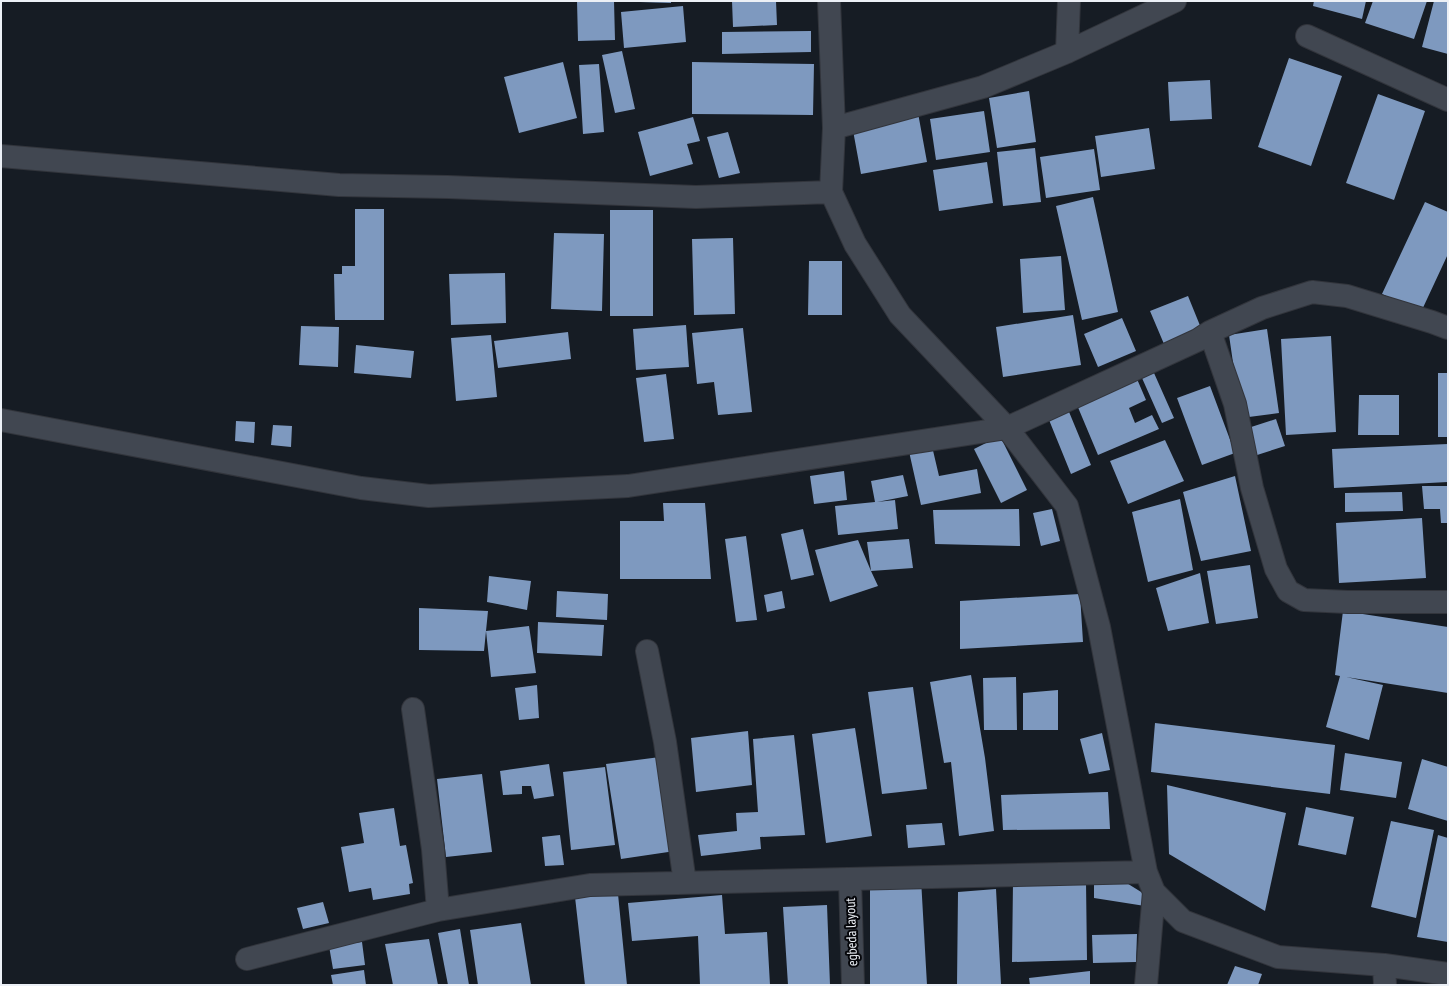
<svg xmlns="http://www.w3.org/2000/svg" width="1449" height="986" font-family="'PT Sans Narrow',sans-serif">
	<style>
		.building { fill: #7e99bf }
		.lines { fill: none; stroke-linecap: round; stroke-linejoin: round }
		.minor-casing { stroke: #32353c; stroke-width: 24 }
		.minor { stroke: #414751; stroke-width: 22 }
		.labels { text-anchor: middle; stroke-width: 4; stroke-linejoin: round; paint-order: stroke }
		.street-label { font-size: 14px; fill: #ecf0f6; stroke: #05060a }
	</style>
	<rect width="100%" height="100%" fill="#161c24"/>
	<path class="building" d="M577,1H614L615,40L578,41Z
		M640,1H671V3L640,2Z
		M732,1H776L777,25L733,27Z
		M1314,1H1366L1362,19L1313,6Z
		M1373,1H1427L1414,39L1365,23Z
		M1434,1H1448V54L1422,47Z
		M683,6L686,42L624,48L621,12Z
		M811,31V52L722,54V32Z
		M622,51L635,109L615,113L602,55Z
		M1289,58L1342,76L1311,166L1258,147Z
		M563,62L577,118L519,133L504,77Z
		M692,62L814,64L813,115L692,114Z
		M599,64L604,132L583,134L579,65Z
		M1210,80L1212,119L1170,121L1168,82Z
		M1029,91L1036,142L997,148L989,98Z
		M1378,94L1425,111L1394,200L1346,183Z
		M984,111L990,152L936,160L930,119Z
		M918,113L927,162L861,174L852,125Z
		M693,117L700,141L687,144L693,164L650,176L638,132Z
		M1149,128L1155,169L1101,177L1095,136Z
		M728,132L740,173L719,178L707,137Z
		M1035,148L1041,202L1003,206L997,152Z
		M1094,149L1100,190L1046,198L1040,157Z
		M987,162L993,203L939,211L933,170Z
		M1093,197L1118,312L1082,320L1056,206Z
		M1425,202L1448,212V254L1421,312L1382,294Z
		M355,209H384V320H335L334,274H342V266H355Z
		M610,210H653V316H610Z
		M554,233L604,234L602,311L551,309Z
		M733,238L735,314L694,315L692,239Z
		M1061,256L1065,310L1023,313L1020,259Z
		M809,261H842V315H808Z
		M505,273L506,323L451,325L449,274Z
		M1188,296L1201,328L1164,344L1150,311Z
		M1073,315L1081,365L1003,377L996,327Z
		M1122,318L1136,351L1098,367L1084,334Z
		M686,325L689,367L636,370L633,329Z
		M301,326L339,327L338,367L299,365Z
		M743,328L752,412L718,415L714,382L697,384L692,333Z
		M1267,329L1279,413L1241,418L1229,335Z
		M568,332L571,359L498,368L494,341Z
		M491,335L497,397L456,401L451,338Z
		M1331,336L1336,432L1286,435L1281,339Z
		M356,345L414,351L411,378L354,373Z
		M1154,373L1174,418L1162,423L1142,378Z
		M1438,373H1448V437H1438Z
		M666,374L674,439L644,442L636,378Z
		M1137,379L1146,400L1129,408L1135,423L1152,415L1159,429L1098,455L1077,405Z
		M1210,386L1235,453L1202,465L1177,398Z
		M1359,395H1399V435H1358Z
		M1067,407L1091,465L1071,474L1047,415Z
		M1276,419L1285,446L1254,456L1245,429Z
		M236,421L255,422L254,443L235,441Z
		M273,425L292,426L291,447L271,445Z
		M1000,436L1027,490L1001,503L974,449Z
		M1165,440L1184,481L1128,504L1110,461Z
		M931,442L939,476L977,469L981,493L921,505L908,447Z
		M1448,444V482L1334,488L1332,449Z
		M844,471L847,500L814,504L810,476Z
		M903,475L908,496L877,502L895,500L898,529L838,535L835,506L875,502L871,481Z
		M1235,476L1251,551L1201,561L1183,492Z
		M1422,486H1448V523H1441L1440,509H1424Z
		M1402,492L1403,511L1345,512V493Z
		M1180,499L1193,570L1148,582L1132,512Z
		M663,503H705L711,579H620V521H664Z
		M1019,509L1020,546L935,544L933,510Z
		M1052,509L1060,541L1041,546L1033,513Z
		M1422,518L1426,578L1339,583L1336,523Z
		M803,529L814,575L791,580L781,534Z
		M746,536L757,620L736,622L725,539Z
		M909,539L913,568L871,571L878,586L830,602L815,550L858,540L871,571L867,542Z
		M1250,565L1258,618L1216,624L1207,571Z
		M1200,573L1209,623L1168,631L1156,588Z
		M489,576L531,581L527,610L487,602Z
		M557,591L608,594L607,620L556,617Z
		M782,591L785,608L767,612L764,595Z
		M1080,594L1083,642L960,649V601Z
		M419,608L488,611L486,631L529,626L536,673L491,677L486,631L484,651L419,650Z
		M1343,611L1448,627V693L1346,677L1383,685L1369,740L1326,727L1340,676L1335,675Z
		M538,622L604,625L602,656L537,653Z
		M971,675L985,758L994,831L959,836L951,762L944,763L930,682Z
		M1016,677L1017,730H984L983,678Z
		M537,685L539,718L519,720L515,688Z
		M913,687L927,789L882,794L868,692Z
		M1058,690V730H1023V693Z
		M1155,723L1335,745L1330,794L1151,772Z
		M855,728L872,836L826,843L812,734Z
		M748,731L752,785L696,792L691,738Z
		M1102,733L1110,770L1089,774L1080,739Z
		M794,735L805,835L760,837L761,849L701,856L698,835L737,831L736,813L758,812L753,739Z
		M1345,753L1402,762L1396,798L1340,790Z
		M660,757L675,851L621,859L606,764Z
		M1422,759L1448,767V821L1408,809Z
		M549,764L554,796L534,799L531,786H522V794L503,795L500,771Z
		M605,767L615,845L571,850L563,772Z
		M482,774L492,852L446,857L437,779Z
		M1167,785L1286,813L1265,911L1169,854Z
		M1108,792L1110,829L1003,830L1001,795Z
		M1306,807L1354,817L1346,855L1298,845Z
		M394,808L400,846L406,845L413,883L409,884L410,894L373,900L371,888L349,892L341,847L364,843L359,813Z
		M1391,821L1434,830L1416,918L1371,907Z
		M942,823L945,845L908,848L906,825Z
		M560,835L564,865L545,866L542,837Z
		M1438,835L1448,838V942L1417,937Z
		M921,879L927,985H870V882Z
		M1094,881L1125,882L1146,895L1145,906L1094,898Z
		M1013,882H1086L1087,960L1012,962Z
		M996,889L1001,984L957,985L958,892Z
		M618,894L627,985H585L575,897Z
		M722,895L725,934L767,932L770,985H700L698,936L632,941L628,903Z
		M323,902L329,923L303,929L297,908Z
		M827,905L830,985H788L783,907Z
		M521,923L531,985H478L470,930Z
		M460,929L469,985H448L438,933Z
		M1137,934L1136,962L1093,963L1092,935Z
		M429,939L438,985H393L385,944Z
		M362,942L365,965L333,969L329,946Z
		M1235,966L1262,974L1258,985H1227Z
		M364,970L366,985H333L331,975Z
		M1090,971V985H1030L1029,978Z"/>
	<g class="lines">
		<defs>
			<path id="minor" d="M829,1L834,128L831,192L855,244L900,315L1007,428L1067,506L1099,627L1146,872L1154,892L1183,921L1278,957L1384,965L1448,974
				M1307,36L1448,100
				M1067,52L1069,1
				M834,128L983,87L1067,52L1175,1
				M1,156L339,185L448,187L696,197L831,192
				M1210,332L1235,404L1252,488L1276,569L1288,591L1304,600L1348,602H1448
				M1,420L361,488L429,496L628,486L1007,428L1198,340L1210,332L1262,308L1312,292L1347,296L1432,322L1448,328
				M647,651L665,742L685,883
				M413,709L433,849L438,910
				M850,879L853,985
				M247,959L438,910L590,885L1146,872
				M1384,965L1385,985
				M1146,985L1154,892"/>
		</defs>
		<use href="#minor" class="minor-casing"/>
		<use href="#minor" class="minor"/>
	</g>
	<g class="labels">
		<g class="street-label">
			<text transform="translate(851 932) rotate(-92)" y="5">egbeda layout</text>
		</g>
	</g>
	<rect width="1449" height="986" fill="none" stroke="#ecf0f6" stroke-width="4"/>
</svg>
